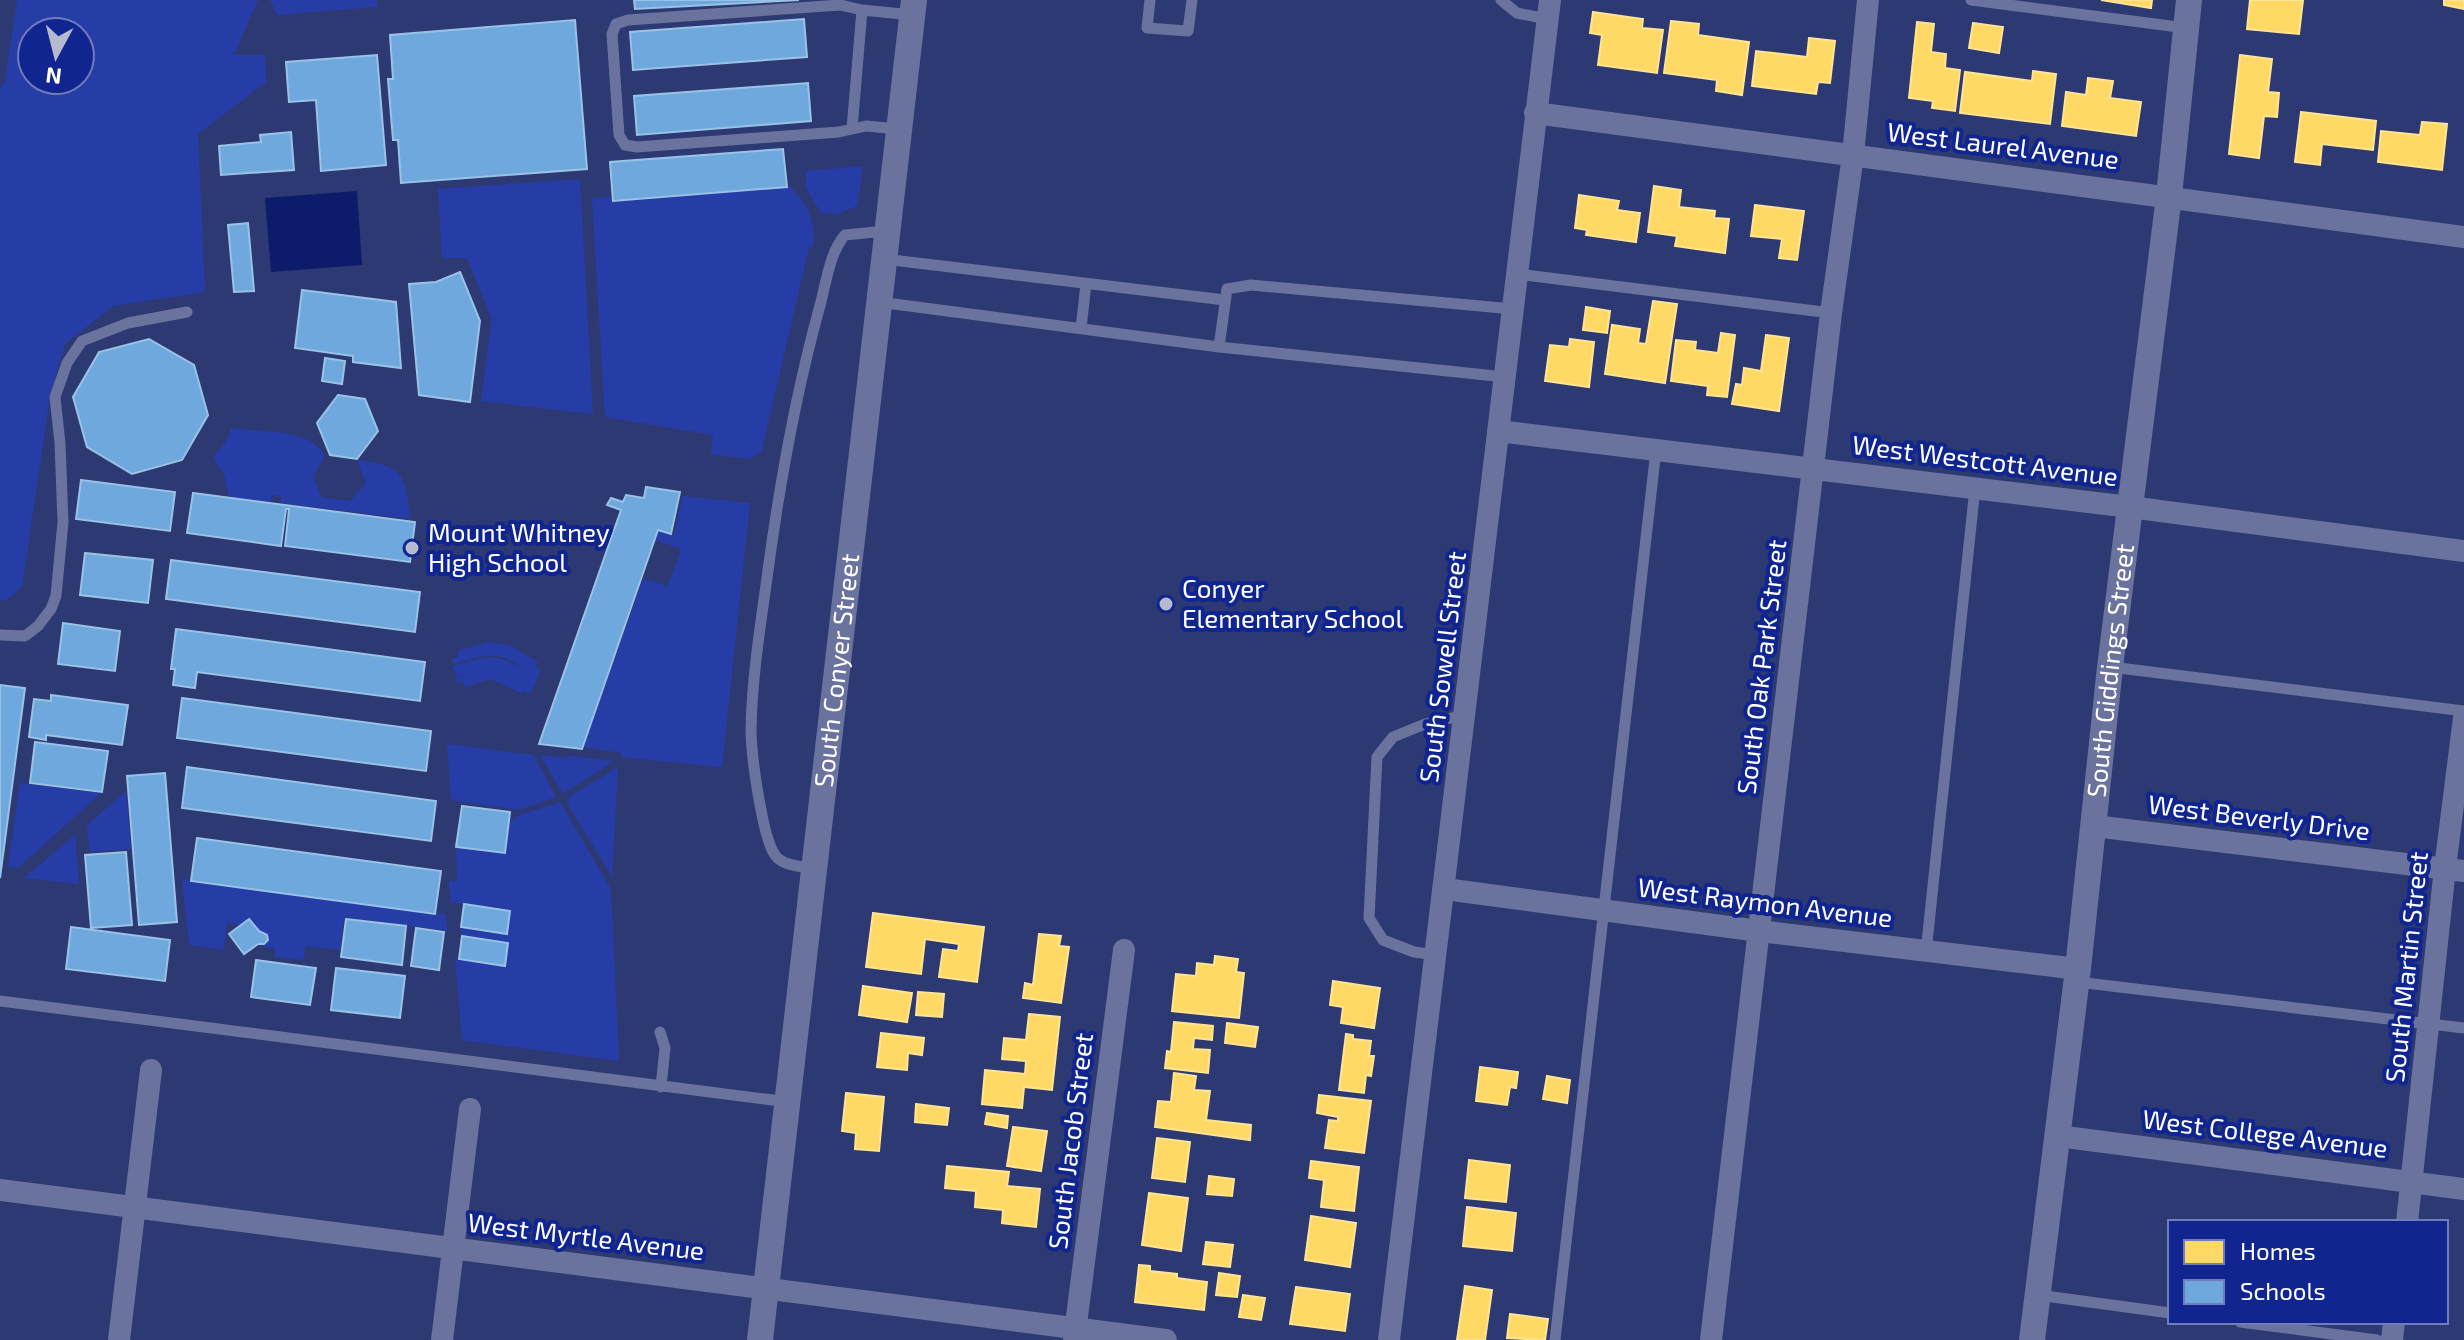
<svg xmlns="http://www.w3.org/2000/svg" width="2464" height="1340" font-family="'Exo 2',sans-serif">
	<style>
		.green { fill: #263da8; fill-rule: evenodd }
		.water { fill: #0c1c6b }
		.homes { fill: #ffd966; stroke: #ffe494; stroke-width: 2 }
		.schools { fill: #6fa8dc; stroke: #9ac2e6; stroke-width: 2 }
		.lines { fill: none; stroke-linecap: round; stroke-linejoin: round }
		.service { stroke: #69739d; stroke-width: 11 }
		.minor { stroke: #69739d; stroke-width: 22 }
		.tertiary { stroke: #69739d; stroke-width: 26 }
		.poi-dot { fill: #b6bace; stroke: #10258f; stroke-width: 3 }
		.labels { text-anchor: middle; stroke-width: 8; stroke-linejoin: round; paint-order: stroke }
		.street-label { font-size: 26px; fill: #fff; stroke: #10258f }
		.poi-label { font-size: 26px; fill: #fff; stroke: #10258f; text-anchor: start }
	</style>
	<rect width="100%" height="100%" fill="#2d3972"/>
	<path class="green" d="M17,0H258L234,55H265L266,82L198,134L205,292L113,306L65,344L50,396L22,587L5,601L0,600V89L5,81ZM32,32H80V80H32Z
		M270,0H377V7L277,15Z
		M863,166L857,206L837,214L821,213L806,188V171Z
		M580,179L593,414L481,401L492,319L467,258H442L438,189Z
		M787,185C808,201 816,222 813,248L809,247L761,453L749,459L711,454L713,435L605,417L592,198Z
		M231,428C259,433 310,427 325,456L313,476L322,498L350,501L366,483L357,460C405,466 404,474 411,519L281,503V496L272,495L271,502L229,497L224,474L216,464L214,457L227,440Z
		M683,496L750,503L722,767L621,757V753L583,747L643,579L668,586L681,549L656,540L658,531L674,535Z
		M488,642L509,645L538,662L536,667L541,671L530,694L523,691L521,693L491,679L465,687L463,682L458,683L456,678L474,672L456,677L453,666C488,656 490,653 523,668C497,649 482,656 453,664L452,659L459,657L457,651Z
		M447,744L534,755L556,797L518,810L451,800Z
		M540,755L568,758L570,756L614,761L563,794Z
		M618,767L612,877L568,805L569,797Z
		M20,783L101,793L18,868L8,867Z
		M126,791L131,849L90,852L87,825Z
		M560,802L611,889L619,1061L462,1040L455,958L504,965L508,943L462,936L461,927L507,934L510,911L451,902L449,881H457L456,847L504,853L511,819L516,820L517,816Z
		M75,835L79,884L24,878Z
		M182,879L446,914L447,931L344,917L340,950L306,946L303,960L275,957V948L264,947L268,940L267,935L259,931L249,919L238,927L236,924L227,923L224,950L189,945Z"/>
	<path class="water" d="M357,191L362,265L271,272L265,198Z"/>
	<path class="homes" d="M2101,0H2152L2151,8Z
		M2250,0H2303L2299,34L2247,29Z
		M2444,0H2464V9L2444,5Z
		M1593,12L1643,19L1642,28L1663,30L1657,73L1598,65L1602,35L1590,33Z
		M1671,21L1699,24L1698,35L1749,42L1742,95L1716,91L1717,80L1664,73Z
		M1917,22L1934,24L1931,52L1946,54L1945,68L1960,70L1955,111L1932,108L1933,101L1909,98Z
		M1973,23L2003,27L1999,53L1969,48Z
		M1809,38L1835,41L1830,83L1818,82L1816,94L1752,86L1756,51L1807,57Z
		M2240,55L2272,59L2268,92L2279,93L2277,117L2264,116L2259,158L2229,154Z
		M2033,71L2056,74L2050,124L1960,113L1965,72L2032,81Z
		M2088,78L2113,81L2110,98L2141,102L2136,136L2062,126L2066,92L2086,95Z
		M2301,112L2376,121L2373,150L2322,144L2320,165L2295,162Z
		M2422,122L2447,124L2442,170L2378,162L2381,131L2420,135Z
		M1654,186L1681,190L1679,207L1715,211L1714,218L1729,219L1725,253L1675,246L1677,236L1648,232Z
		M1579,195L1619,201L1617,210L1640,213L1636,242L1586,235L1587,230L1575,228Z
		M1755,205L1804,211L1797,260L1779,258L1782,239L1751,236Z
		M1653,301L1677,304L1665,383L1605,374L1612,325L1640,329L1638,343L1646,344Z
		M1586,307L1610,311L1607,333L1583,330Z
		M1721,333L1735,335L1727,397L1707,395L1708,386L1671,381L1676,340L1696,342L1695,350L1718,353Z
		M1766,335L1789,338L1779,411L1732,404L1736,384L1742,385L1744,368L1761,371Z
		M1570,339L1594,342L1589,387L1545,381L1550,345L1569,347Z
		M873,913L984,927L977,982L939,977L943,949L958,951L959,944L925,939L921,974L866,967Z
		M1039,934L1061,936L1059,946L1069,947L1061,1003L1023,998L1025,983L1033,985Z
		M1215,956L1238,959L1236,972L1244,973L1239,1018L1172,1011L1176,974L1196,976L1197,963L1214,965Z
		M1333,981L1380,988L1374,1028L1341,1023L1343,1007L1330,1005Z
		M863,986L912,993L907,1022L859,1015Z
		M918,992L944,994L942,1017L916,1015Z
		M1029,1014L1060,1017L1052,1090L1024,1087L1022,1108L982,1104L985,1070L1025,1074L1026,1061L1002,1059L1004,1038L1026,1040Z
		M1174,1022L1213,1026L1212,1040L1194,1038L1193,1049L1210,1050L1208,1073L1165,1068L1167,1051L1171,1052Z
		M1227,1023L1258,1027L1255,1047L1225,1043Z
		M881,1033L924,1038L922,1055L908,1053L907,1070L877,1067Z
		M1346,1034L1353,1035V1039L1371,1041L1369,1056H1374L1371,1076L1366,1075L1364,1093L1339,1090Z
		M1480,1067L1518,1072L1516,1088L1510,1087L1507,1105L1476,1101Z
		M1174,1073L1196,1076L1194,1090L1210,1091L1206,1120L1251,1125L1250,1140L1155,1127L1158,1101L1171,1102Z
		M1547,1076L1570,1080L1567,1103L1543,1099Z
		M846,1093L884,1097L879,1151L855,1149L856,1133L842,1131Z
		M1319,1095L1371,1101L1364,1153L1325,1148L1329,1120L1338,1121V1117L1317,1113Z
		M916,1104L949,1108L947,1125L915,1122Z
		M987,1113L1008,1116L1007,1128L985,1124Z
		M1013,1127L1047,1131L1041,1171L1007,1166Z
		M1157,1138L1190,1142L1185,1182L1152,1178Z
		M1469,1160L1510,1165L1506,1202L1465,1198Z
		M1311,1161L1359,1167L1354,1211L1321,1207L1324,1180L1309,1178Z
		M947,1166L1009,1172L1007,1186L1040,1189L1036,1227L1002,1223L1003,1210L975,1207L976,1191L945,1188Z
		M1209,1176L1234,1179L1232,1196L1207,1194Z
		M1149,1193L1188,1198L1181,1251L1142,1245Z
		M1467,1207L1516,1213L1512,1251L1463,1246Z
		M1311,1216L1356,1223L1350,1267L1305,1260Z
		M1206,1242L1233,1245L1230,1267L1203,1264Z
		M1139,1265L1150,1266V1271L1177,1274V1278L1207,1282L1204,1310L1135,1302Z
		M1219,1273L1240,1276L1237,1297L1216,1295Z
		M1465,1286L1492,1290L1485,1340H1457Z
		M1296,1287L1350,1294L1345,1331L1290,1324Z
		M1243,1295L1265,1298L1261,1320L1239,1317Z
		M1510,1314L1548,1319L1545,1340L1507,1338Z"/>
	<path class="schools" d="M634,0H799L635,9Z
		M804,19L807,57L633,70L630,32Z
		M575,20L587,169L401,183L398,140H393L388,79H393L390,35Z
		M377,55L386,165L321,171L316,100L289,102L286,62Z
		M808,83L811,121L637,135L634,96Z
		M291,132L294,170L221,175L219,146L261,142L260,135Z
		M783,149L787,187L613,201L610,162Z
		M248,223L254,291L234,292L228,225Z
		M460,272L480,321L470,402L419,395L409,284L436,282Z
		M302,290L396,302L401,368L353,362V356L295,348Z
		M149,339L194,365L208,415L182,460L132,474L87,447L73,397L99,352Z
		M325,358L345,361L342,384L322,381Z
		M338,395L365,399L378,431L357,459L330,455L317,423Z
		M81,480L175,492L170,531L76,519Z
		M646,487L680,492L671,534L658,530L582,749L539,744L621,510L607,505L611,498L623,502L626,495L644,498Z
		M193,493L415,522L410,562L285,546L289,509H286L281,546L187,533Z
		M85,553L153,560L148,603L80,595Z
		M171,560L420,592L415,632L166,599Z
		M63,623L120,631L115,671L58,664Z
		M176,629L425,662L420,701L197,672L195,688L173,685L175,669H171Z
		M0,685L25,688L0,878Z
		M51,695L128,705L122,745L46,735V740L29,737L34,699L51,701Z
		M182,698L431,731L426,771L177,738Z
		M35,742L108,751L102,792L30,783Z
		M187,767L436,801L431,841L182,808Z
		M165,773L177,922L139,925L127,776Z
		M462,806L510,812L505,853L456,847Z
		M197,838L441,871L435,914L191,881Z
		M126,852L132,925L91,928L85,855Z
		M464,904L510,911L507,934L461,927Z
		M249,919L259,931L267,935L268,940L264,944H258L244,954L229,934Z
		M346,919L406,926L402,965L341,957Z
		M71,927L170,940L165,981L66,969Z
		M416,928L444,932L439,970L411,966Z
		M462,936L508,943L505,966L459,959Z
		M256,960L316,968L310,1005L251,997Z
		M336,968L405,976L400,1018L331,1010Z"/>
	<g class="lines">
		<path class="service" d="M1150,0L1147,28L1188,31L1192,0
			M1501,0L1517,13L1547,19
			M1971,0L2186,28
			M852,129L862,10
			M899,129L866,126L839,132L637,147L625,145L619,135L612,34L616,24L628,20L840,5L862,10L912,15
			M884,259L1225,300
			M1517,274L1831,313
			M879,302L1219,347L1505,377
			M1081,328L1086,284
			M1219,347L1227,289L1251,285L1513,309
			M0,635L25,636L38,626L51,609L56,596L63,522L60,443L55,397L67,363L82,341L128,323L187,312
			M2111,667L2464,711
			M814,869C802,866 782,866 775,855C762,837 751,753 751,729C752,679 760,628 767,578C779,487 795,397 819,309C826,285 829,253 845,235L886,231
			M1926,952L1975,488
			M1437,955L1414,952L1383,940L1369,918L1377,757L1393,737L1425,724L1465,715
			M2077,982L2464,1028
			M0,1001L788,1102
			M660,1032L665,1048L661,1087
			M2038,1295L2170,1313
			M2240,1322L2377,1340
			M1555,1340L1656,450"/>
		<path class="minor" d="M1535,113L2464,237
			M1498,431L2130,507L2464,551
			M2094,826L2464,871
			M1445,889L1759,931L2078,969
			M2058,1136L2464,1189
			M0,1190L1166,1340
			M2407,1222L2445,868L2464,718
			M119,1340L151,1070
			M442,1340L470,1109
			M1074,1340L1124,950
			M1389,1340L1550,0
			M1711,1340L1831,313L1853,155L1868,0
			M2392,1340L2394,1322"/>
		<g class="tertiary">
			<path id="s1" d="M760,1340L914,0"/>
			<path id="s2" d="M2032,1340L2078,969L2110,667L2169,196L2189,0"/>
		</g>
	</g>
	<g class="poi-dot">
		<circle cx="412" cy="548" r="8"/>
		<circle cx="1166" cy="604" r="8"/>
	</g>
	<g class="labels">
		<g class="street-label">
			<text transform="translate(2003 146) rotate(7)" y="9">West Laurel Avenue</text>
			<text transform="translate(1985 461) rotate(7)" y="9">West Westcott Avenue</text>
			<text transform="translate(1443 667) rotate(-83)" y="9">South Sowell Street</text>
			<text transform="translate(1762 667) rotate(-83)" y="9">South Oak Park Street</text>
			<text dy="9" stroke="none"><textPath href="#s1" startOffset="674">South Conyer Street</textPath></text>
			<text dy="9" stroke="none"><textPath href="#s2" startOffset="674">South Giddings Street</textPath></text>
			<text transform="translate(2259 818) rotate(7)" y="9">West Beverly Drive</text>
			<text transform="translate(1765 903) rotate(7)" y="9">West Raymon Avenue</text>
			<text transform="translate(2407 967) rotate(-84)" y="9">South Martin Street</text>
			<text transform="translate(2265 1134) rotate(7)" y="9">West College Avenue</text>
			<text transform="translate(1071 1141) rotate(-83)" y="9">South Jacob Street</text>
			<text transform="translate(586 1237) rotate(7)" y="9">West Myrtle Avenue</text>
		</g>
		<g class="poi-label">
			<text x="428" y="542">Mount Whitney<tspan x="428" dy="30">High School</tspan></text>
			<text x="1182" y="598">Conyer<tspan x="1182" dy="30">Elementary School</tspan></text>
		</g>
	</g>
	<rect x="2168" y="1220" width="280" height="104" fill="#10258f" stroke="#707cbc" stroke-width="2"/>
	<rect x="2184" y="1240" width="40" height="24" fill="#ffd966" stroke="#707cbc" stroke-width="2"/>
	<text x="2240" y="1260" font-size="24" fill="#ffffff">Homes</text>
	<rect x="2184" y="1280" width="40" height="24" fill="#6fa8dc" stroke="#707cbc" stroke-width="2"/>
	<text x="2240" y="1300" font-size="24" fill="#ffffff">Schools</text>
	<g transform="translate(56 56) rotate(187)"><circle r="38" fill="#10258f" stroke="#707cbc" stroke-width="2"/>
	<path d="M0-6L14 30L0 20L-14 30Z" fill="#b6bace"/>
	<text y="-12" font-size="22" font-weight="bold" text-anchor="middle" fill="#ffffff">N</text>
	</g>
</svg>
